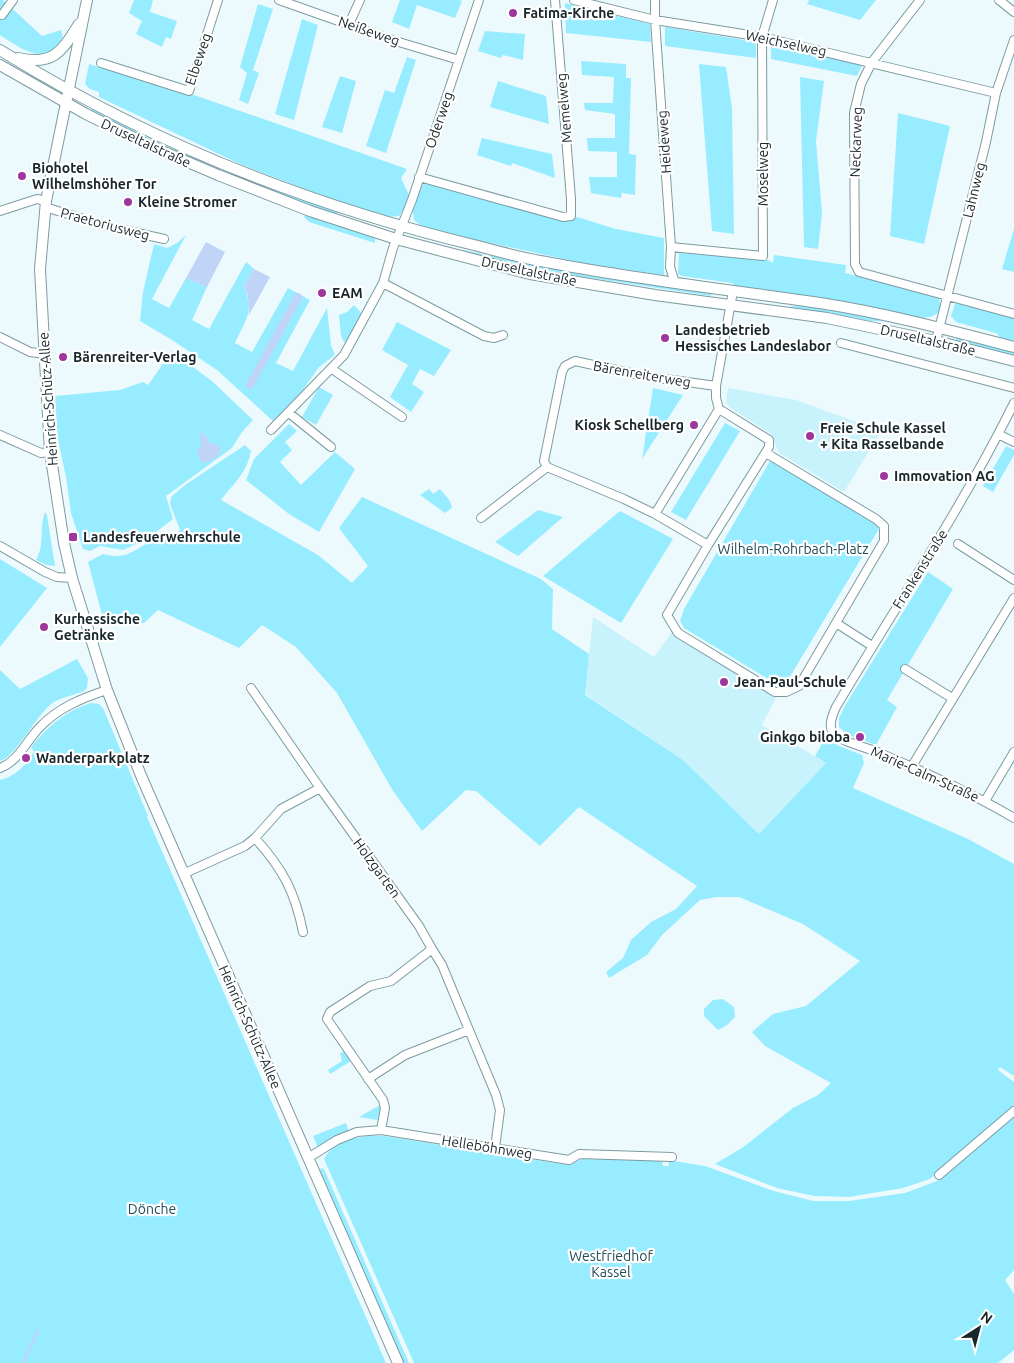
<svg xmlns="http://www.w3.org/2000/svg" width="1014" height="1363" font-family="Ubuntu,sans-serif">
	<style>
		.built { fill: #c8f2fc }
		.green { fill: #97ecff }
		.water { fill: #bfd4f6 }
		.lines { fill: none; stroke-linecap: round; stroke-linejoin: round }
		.stream { stroke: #bfd4f6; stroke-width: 2.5 }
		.canal { stroke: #bfd4f6; stroke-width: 8 }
		.minor-casing { stroke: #7c9ba2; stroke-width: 10 }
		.secondary-casing { stroke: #7c9ba2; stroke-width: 12 }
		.minor { stroke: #fff; stroke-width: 8 }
		.secondary { stroke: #fff; stroke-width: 10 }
		.poi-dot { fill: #9e379b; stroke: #fff; stroke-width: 2 }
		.labels { text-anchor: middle; stroke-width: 4.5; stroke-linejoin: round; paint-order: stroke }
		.poi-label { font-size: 14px; font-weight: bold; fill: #1a272a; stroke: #fff; text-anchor: start }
		.street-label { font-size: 14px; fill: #1a272a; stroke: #fff }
		.park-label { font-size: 14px; fill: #254d56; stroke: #fff }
	</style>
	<rect width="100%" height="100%" fill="#edfafd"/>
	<path class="built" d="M728,388L796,400L881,431L844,492L779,453L771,434L729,407L726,402Z
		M593,617L654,657L672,632L678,639L701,651L776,697L762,725L826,763L759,834L683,760L585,694Z"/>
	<path class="green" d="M0,0H3L42,36L61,30L63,37C45,68 22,49 0,35Z
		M134,0H153L150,12L177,21L171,39L166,37L162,47L136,34L142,21L129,13Z
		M400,0H460L462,1L455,18L417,5L409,29L392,22Z
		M809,0H876L860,20L807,4Z
		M565,3L650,24L651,42L566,33Z
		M258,4L273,9L253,70L259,73L248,104L239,100L247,73L240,67Z
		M302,19L318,25L294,120L275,114Z
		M665,27L756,42V58L665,46Z
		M485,31L525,34L523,60L503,55L501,58L478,51Z
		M771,44L863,63L857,76L771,59Z
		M407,57L416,60L386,153L366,146L385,90L394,93Z
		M581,61L626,64V78H631L629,154L636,155L635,195L622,193L621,198L591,193L589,177H617V152L588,151L587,138H615V114L585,110L584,103H613L614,77L582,75Z
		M89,64L180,93L194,95L407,169L401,178L409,195L405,208L399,216L387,217L323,196L240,164L99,97V92L90,89L85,84Z
		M699,64L726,67L732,108L734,234L712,231Z
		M340,76L356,81L342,133L322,127Z
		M800,77L824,81L816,141L822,213L818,249L804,247Z
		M498,81L546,96L549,124L490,107Z
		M92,108L114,119L300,198L342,213H331C249,183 169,149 91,111Z
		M898,113L950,126L924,244L890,236Z
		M482,138L552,154L555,178L512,163L511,166L477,155Z
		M424,184L436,185L556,218L571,220L577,217L616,229L664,238V275L587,264L454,235L420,225L414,220L413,211L421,186Z
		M305,215L375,238V243L309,222L304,217Z
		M1014,229V272L1002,269Z
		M186,235L152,299L169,308L186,278L207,287L192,320L209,329L246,262L254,269L244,286C255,313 245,320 235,343L252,352L288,288L310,300L276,363L293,371L327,308L331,345L335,355L319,367L300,394L274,422L217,370L172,340L140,321L143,292L154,244L167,248L177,243Z
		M463,250L617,280L711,293V296L565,274L462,251Z
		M679,253L766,259L773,263L774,255L846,265L845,273L938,296C941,303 942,312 933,316C918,322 889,310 873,307C827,299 781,291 735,286L732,283L682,276L678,274Z
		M956,301L1014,317V342L1001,338L996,333L956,322L951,316Z
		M354,305L363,315L350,340L344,342L341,336L339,315L347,312Z
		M800,305L882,320V321H869L789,307Z
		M397,322L451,350L434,376L420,369L412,384L424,392L411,412L390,397L408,365L382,350Z
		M957,337L1014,352V356L956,340Z
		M172,351L213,382L253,420L242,432L232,448L166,496L173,519L147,539L123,550L100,546L90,551L83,549L71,513L66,477L57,435L55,396L120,390L143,382L148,385Z
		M319,387L333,395L316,425L302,417Z
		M653,388L683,395L642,459Z
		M725,423L740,431L686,520L671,512Z
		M289,424L297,431L285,442L292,450L280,462L301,485L335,452L355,469L319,532L289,514L246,480L254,459Z
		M245,445L251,451C247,473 234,483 221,500L318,555L352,583L368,566L339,528L362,497L541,579L553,589L552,629L589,654L585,695L683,760L759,834L826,763L815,756L826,737L839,746L862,755L864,763L853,788L968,839L1014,864V1076L1000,1067L998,1070L1014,1082V1107L930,1179L903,1188L849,1197L814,1196L777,1188L715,1164L742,1148L793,1108L818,1095L831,1083L765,1046L752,1032L773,1014L806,1006L860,961L803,924L739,897H717L700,900L662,935L647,955L609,978L606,972L623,958L631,940L651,922L676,909L697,886L579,807L540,846L476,791L466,790L422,831L393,791L337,693L296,647L262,625L239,648L158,610L144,623L105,626L88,562L103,554C129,561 134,548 155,540C164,537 174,539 180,530L170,504L171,497L185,485Z
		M1006,446L1014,450V455L993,492L983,486Z
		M770,461L873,521L879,529L783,688L684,628L680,621L684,609Z
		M429,489L433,494L440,489L450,501L452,508L445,513L420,495Z
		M538,510L563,517L518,556L495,542Z
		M620,511L673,539L621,623L543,576Z
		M45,512L47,515L55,566L47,565L36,560C45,545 39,528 45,512Z
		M0,559L47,588L0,647Z
		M928,572L953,589L887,700L897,707L876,745L848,735L839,727V718L846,704Z
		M77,659L88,678L87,688L84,691C74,695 63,697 54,702C36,714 16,757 0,761V670L20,689Z
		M91,703L99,704L103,708L148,816L147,817L386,1363H0V780C16,776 25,766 34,752L31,747C48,726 65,711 91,703Z
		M723,999L734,1007L735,1017L727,1025L718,1030L704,1016V1009L713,1000Z
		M344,1051L351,1061L330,1074L328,1070L342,1061L340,1053Z
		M380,1105L381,1109L377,1120L359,1117Z
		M1014,1114V1270L1005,1280L1014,1294V1350L998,1363H414L324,1159C335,1139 364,1135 384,1136L568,1165L582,1159L662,1160L663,1166H669L668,1160L705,1166L774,1191L813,1201H849L905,1193L937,1181Z
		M346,1123L349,1132L318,1148L313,1136Z
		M321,1168L324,1169L409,1363H403L320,1170Z"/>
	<path class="water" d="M206,242L225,252L207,287L186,278Z
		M254,269L270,277L249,315L248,296L244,286Z
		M199,431L206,436L210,443L219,445C223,457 212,461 203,463L199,459L197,452L202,444Z"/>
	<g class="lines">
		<path class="stream" d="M23,1363L38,1330"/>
		<path class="canal" d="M250,385L298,297"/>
		<defs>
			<path id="minor" d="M279,0L392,40L459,60
				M574,0L655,20L762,37L996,93
				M655,0V20L671,247L670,267L675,283
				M920,0L872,62L861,84L854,113L855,264L859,272L1014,314
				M999,0L1014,12
				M2,15L13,0
				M349,24L360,0
				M101,63L189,91L218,0
				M419,177L563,217L571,216V199L555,0
				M45,207L106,226L164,239
				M0,211L37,199L46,201
				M671,247L763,256L762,37L773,0
				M383,283L484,336L494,338L503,335
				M733,291L716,386V398L719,409L769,440V447L708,545L667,615L678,633L775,692H786L799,686L884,541V526L876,519L766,453
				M0,337L30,352L45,354
				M936,341L986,142L996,93L1014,40
				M841,343L1014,388
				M332,369L402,417
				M1014,403C962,508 896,606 836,707C832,716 827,728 835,735C844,743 870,748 882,754C927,773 972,793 1014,818
				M289,413L331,447
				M271,430L344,355L383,283L393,248L412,200L479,0
				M998,434L1014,442
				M0,435L41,453L50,452
				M655,514L719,409
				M481,518L547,467
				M958,544L1014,580
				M708,545L655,514L624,499L547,467L544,461L562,372L565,366L575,361L644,376L716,386
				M0,546L45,572L57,577L72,578
				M836,623L872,646
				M905,669L952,698
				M251,688L320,788
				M912,766L1014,598
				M0,768C19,761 26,741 40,727C58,708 82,698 107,690
				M985,801L1014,752
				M255,838C283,869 295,892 303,932
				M183,874L245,846L255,838L281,809L320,788L419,926L432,949L442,965L496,1095L500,1110L495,1148
				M368,1079L405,1055L469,1030
				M381,1130L385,1108L383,1100L327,1019L330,1012L370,986L391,981L432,949
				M308,1158L337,1140L357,1132L381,1130L569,1160L579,1154L672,1157
				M939,1175L1014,1111"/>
			<path id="secondary" d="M87,0L46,201L40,269L50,452L64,543L72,578L107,690L142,778L398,1363
				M0,50C147,141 310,206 478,246C500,252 523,258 546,262C639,280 733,290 826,304C889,314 952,331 1014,347
				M18,58C54,66 62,51 79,24
				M0,65L86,114L150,146L218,175L310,211L396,239L530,274L655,295L827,318L936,341L1014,361"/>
		</defs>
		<use href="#minor" class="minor-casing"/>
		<use href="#secondary" class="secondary-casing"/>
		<use href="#minor" class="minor"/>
		<use href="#secondary" class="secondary"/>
	</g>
	<g class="poi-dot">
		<circle cx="513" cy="13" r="5"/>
		<circle cx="22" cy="176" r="5"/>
		<circle cx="128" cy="202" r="5"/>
		<circle cx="322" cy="293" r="5"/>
		<circle cx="665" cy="338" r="5"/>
		<circle cx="63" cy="357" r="5"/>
		<circle cx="694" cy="425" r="5"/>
		<circle cx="810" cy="436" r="5"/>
		<circle cx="884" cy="476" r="5"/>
		<rect x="68" y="532" width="10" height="10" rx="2.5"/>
		<circle cx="44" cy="627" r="5"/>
		<circle cx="724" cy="682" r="5"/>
		<circle cx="860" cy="737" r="5"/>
		<circle cx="26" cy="758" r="5"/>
	</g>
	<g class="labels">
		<g class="poi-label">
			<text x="523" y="18">Fatima-Kirche</text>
			<text x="32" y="173">Biohotel<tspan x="32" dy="16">Wilhelmshöher Tor</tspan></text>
			<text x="138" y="207">Kleine Stromer</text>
			<text x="332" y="298">EAM</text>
			<text x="675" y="335">Landesbetrieb<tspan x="675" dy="16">Hessisches Landeslabor</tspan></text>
			<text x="73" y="362">Bärenreiter-Verlag</text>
			<text x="684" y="430" text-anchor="end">Kiosk Schellberg</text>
			<text x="820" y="433">Freie Schule Kassel<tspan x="820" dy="16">+ Kita Rasselbande</tspan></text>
			<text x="894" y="481">Immovation AG</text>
			<text x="83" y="542">Landesfeuerwehrschule</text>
			<text x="54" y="624">Kurhessische<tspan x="54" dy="16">Getränke</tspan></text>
			<text x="734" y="687">Jean-Paul-Schule</text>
			<text x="850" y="742" text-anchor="end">Ginkgo biloba</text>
			<text x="36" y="763">Wanderparkplatz</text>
		</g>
		<g class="street-label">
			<text transform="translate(369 31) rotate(19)" y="5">Neißeweg</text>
			<text transform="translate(786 43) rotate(12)" y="5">Weichselweg</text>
			<text transform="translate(198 59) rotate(-71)" y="5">Elbeweg</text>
			<text transform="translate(564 108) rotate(-95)" y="5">Memelweg</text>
			<text transform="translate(439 120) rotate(-71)" y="5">Oderweg</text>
			<text transform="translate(664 142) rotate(-94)" y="5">Heideweg</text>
			<text transform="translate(856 142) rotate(-88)" y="5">Neckarweg</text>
			<text transform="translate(146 143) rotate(25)" y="5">Druseltalstraße</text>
			<text transform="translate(763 174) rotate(-90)" y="5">Moselweg</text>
			<text transform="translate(974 190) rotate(-76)" y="5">Lahnweg</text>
			<text transform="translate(105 224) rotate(15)" y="5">Praetoriusweg</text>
			<text transform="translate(529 271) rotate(12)" y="5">Druseltalstraße</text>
			<text transform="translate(928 340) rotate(13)" y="5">Druseltalstraße</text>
			<text transform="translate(642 374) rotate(10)" y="5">Bärenreiterweg</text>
			<text transform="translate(48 399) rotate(-94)" y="5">Heinrich-Schütz-Allee</text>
			<text transform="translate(920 569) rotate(-58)" y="5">Frankenstraße</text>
			<text transform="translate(925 774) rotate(24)" y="5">Marie-Calm-Straße</text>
			<text transform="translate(377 868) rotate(54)" y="5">Holzgarten</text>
			<text transform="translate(250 1027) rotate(66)" y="5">Heinrich-Schütz-Allee</text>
			<text transform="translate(487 1147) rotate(9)" y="5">Helleböhnweg</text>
		</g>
		<g class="park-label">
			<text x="793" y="554">Wilhelm-Rohrbach-Platz</text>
			<text x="152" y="1214">Dönche</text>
			<text x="611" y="1261">Westfriedhof<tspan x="611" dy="16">Kassel</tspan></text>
		</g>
	</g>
	<g transform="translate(979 1328) rotate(36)" stroke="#ffffff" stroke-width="4" paint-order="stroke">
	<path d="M0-4L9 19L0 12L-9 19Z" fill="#1a272a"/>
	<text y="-8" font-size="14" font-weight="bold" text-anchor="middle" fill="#1a272a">N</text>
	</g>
</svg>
